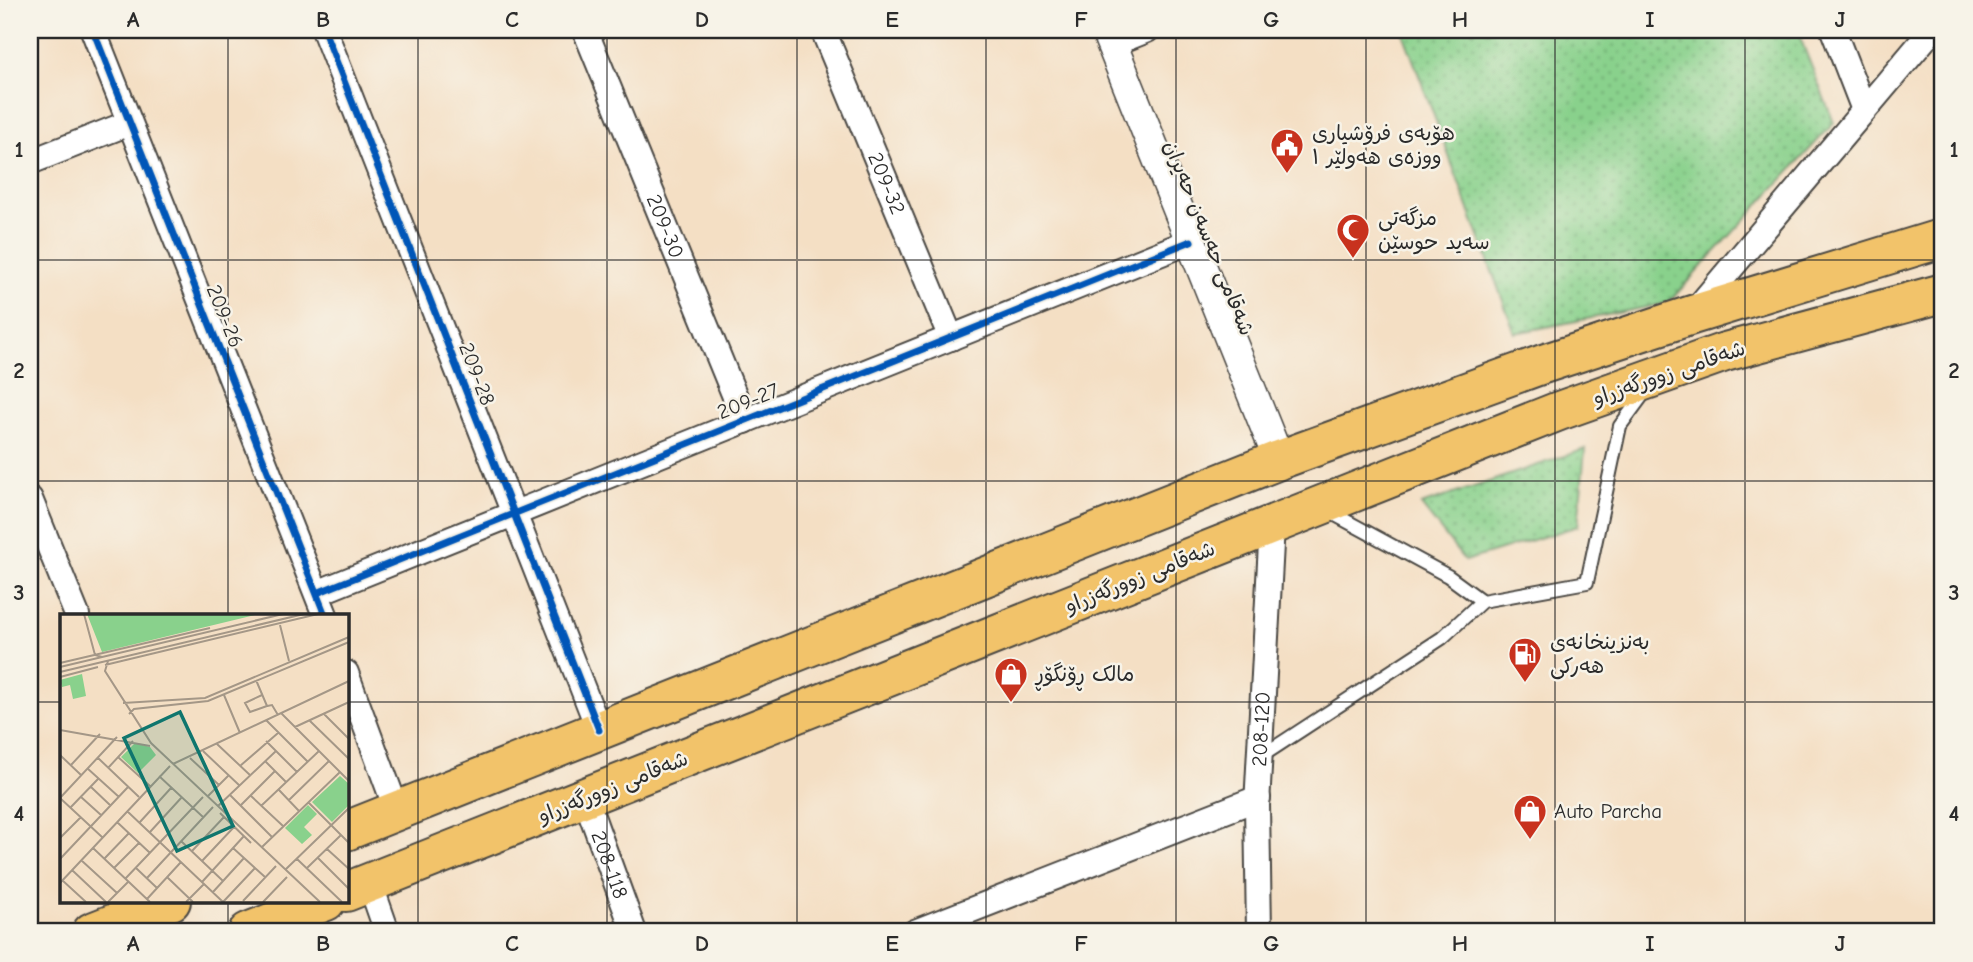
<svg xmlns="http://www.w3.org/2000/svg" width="1973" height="962" font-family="'Comic Neue','Playpen Sans Arabic',sans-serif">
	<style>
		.grass { fill: url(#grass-dots); stroke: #5a7e5c; stroke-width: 2 }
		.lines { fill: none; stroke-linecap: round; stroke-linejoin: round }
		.service-casing { stroke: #494642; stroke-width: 16 }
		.minor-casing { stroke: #494642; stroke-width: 28 }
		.tertiary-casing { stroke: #494642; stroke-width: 33 }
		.primary-casing { stroke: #494642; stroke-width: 42 }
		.service { stroke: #fff; stroke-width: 12 }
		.minor { stroke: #fff; stroke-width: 24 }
		.tertiary { stroke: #fff; stroke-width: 30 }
		.primary { stroke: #f2c36a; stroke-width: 38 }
		.cycleway-casing { stroke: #f7f3e8; stroke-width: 11 }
		.cycleway { stroke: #0057b8; stroke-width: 7 }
		.grid { fill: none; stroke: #2b2b2b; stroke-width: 2; stroke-opacity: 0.55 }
		.labels { text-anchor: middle; stroke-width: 5; stroke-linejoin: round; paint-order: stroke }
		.poi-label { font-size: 21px; fill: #2b2b2b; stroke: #f7f3e8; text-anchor: start }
		.street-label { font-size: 21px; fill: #2b2b2b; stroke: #f7f3e8 }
		.inset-road { fill: none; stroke: #a49787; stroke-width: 2 }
		.view { fill: #0f766e; fill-opacity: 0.15; stroke: #0f766e; stroke-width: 3.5 }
		.inset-edge { fill: none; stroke: #2b2b2b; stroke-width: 3.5 }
		.neatline { fill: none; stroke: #2b2b2b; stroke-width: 2.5 }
		.grid-label { font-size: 23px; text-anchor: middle; font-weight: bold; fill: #2b2b2b }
	</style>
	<defs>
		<pattern id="grass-dots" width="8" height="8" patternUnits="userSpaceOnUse" patternTransform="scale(1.75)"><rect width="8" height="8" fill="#89d18c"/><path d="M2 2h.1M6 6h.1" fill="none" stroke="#70aa73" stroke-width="1.8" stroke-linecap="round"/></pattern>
	</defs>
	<rect width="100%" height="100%" fill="#f7f3e8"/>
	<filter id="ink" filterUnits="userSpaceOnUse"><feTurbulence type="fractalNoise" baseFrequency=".0143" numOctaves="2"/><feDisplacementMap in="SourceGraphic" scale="14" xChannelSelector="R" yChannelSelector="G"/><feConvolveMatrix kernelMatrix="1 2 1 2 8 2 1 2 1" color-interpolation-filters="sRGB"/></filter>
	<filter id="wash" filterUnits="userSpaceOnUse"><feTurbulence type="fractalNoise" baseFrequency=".00686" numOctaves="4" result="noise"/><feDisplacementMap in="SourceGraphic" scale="28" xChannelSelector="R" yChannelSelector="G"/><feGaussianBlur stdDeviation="1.57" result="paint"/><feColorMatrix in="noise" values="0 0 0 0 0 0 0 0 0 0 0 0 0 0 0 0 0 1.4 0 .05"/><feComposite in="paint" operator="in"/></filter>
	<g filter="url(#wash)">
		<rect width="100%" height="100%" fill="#f4dfc4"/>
		<path class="grass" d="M1402,30H1797L1834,123L1668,303L1515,333Z
			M1585,449L1578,526L1465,561L1421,505Z"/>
	</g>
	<g filter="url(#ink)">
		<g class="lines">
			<defs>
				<path id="service" d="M1328,511L1448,576L1482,601L1587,582L1620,426L1645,392
					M1260,757L1442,638L1482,601
					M1881,932L1943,927"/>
				<g id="minor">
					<path d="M93,30L325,615"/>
					<path d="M324,30L599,730"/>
					<path id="s1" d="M585,30L745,421"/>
					<path id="s2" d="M823,30L951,338"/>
					<path d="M1833,30L1864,110"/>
					<path d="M1112,44L1147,30"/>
					<path d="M30,162L129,123"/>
					<path d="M1694,312L1932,30"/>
					<path d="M30,499L77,615"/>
					<path d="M317,593L1191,241"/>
					<path d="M346,673L397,811"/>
					<path id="s3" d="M585,797L634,932"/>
					<path d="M370,883L387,932"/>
					<path d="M915,932L1258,798"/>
					<path id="s4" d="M1259,932L1257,805L1272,525"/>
				</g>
				<path id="tertiary" d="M1106,30L1279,460"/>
				<path id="primary" d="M346,831L1279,460L1543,364L1692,315L1943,238
					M346,892L1559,411L1725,352L1943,293
					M92,932L171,901
					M248,932L326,901"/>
			</defs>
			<use href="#service" class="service-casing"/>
			<use href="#minor" class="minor-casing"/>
			<use href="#tertiary" class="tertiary-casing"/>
			<use href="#primary" class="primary-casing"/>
			<use href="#service" class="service"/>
			<use href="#minor" class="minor"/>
			<use href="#tertiary" class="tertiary"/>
			<use href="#primary" class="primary"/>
			<defs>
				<path id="cycleway" d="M93,30L325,615
					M324,30L599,730
					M317,593L1191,241"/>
			</defs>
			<use href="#cycleway" class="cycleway-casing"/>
			<use href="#cycleway" class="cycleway"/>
		</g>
	</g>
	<path class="grid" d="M228,30V615M418,30V932M607,30V932M797,30V932M986,30V932M1176,30V932M1366,30V932M1555,30V932M1745,30V932M30,260H1943M30,481H1943M30,702H61M346,702H1943M228,901V932"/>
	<defs>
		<symbol id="civic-pin" viewBox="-11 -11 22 30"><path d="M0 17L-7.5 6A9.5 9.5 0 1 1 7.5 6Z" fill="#c8321e" stroke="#f7f3e8"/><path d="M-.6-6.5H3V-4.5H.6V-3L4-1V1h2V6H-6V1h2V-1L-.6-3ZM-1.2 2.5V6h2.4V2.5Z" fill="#fff"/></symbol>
		<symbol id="mosque-pin" viewBox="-11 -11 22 30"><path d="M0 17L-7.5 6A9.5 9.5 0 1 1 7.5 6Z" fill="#c8321e" stroke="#f7f3e8"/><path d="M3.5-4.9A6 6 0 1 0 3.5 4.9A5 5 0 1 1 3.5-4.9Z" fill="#fff"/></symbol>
		<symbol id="fuel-pin" viewBox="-11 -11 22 30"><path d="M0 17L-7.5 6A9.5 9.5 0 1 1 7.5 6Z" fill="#c8321e" stroke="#f7f3e8"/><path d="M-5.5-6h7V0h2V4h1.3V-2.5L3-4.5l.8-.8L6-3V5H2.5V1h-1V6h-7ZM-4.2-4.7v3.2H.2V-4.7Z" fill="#fff"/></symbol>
		<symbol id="shop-pin" viewBox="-11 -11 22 30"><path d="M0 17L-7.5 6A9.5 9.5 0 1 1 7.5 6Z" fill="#c8321e" stroke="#f7f3e8"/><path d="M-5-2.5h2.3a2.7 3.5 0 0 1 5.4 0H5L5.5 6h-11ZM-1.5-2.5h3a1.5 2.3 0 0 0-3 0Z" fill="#fff"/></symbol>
	</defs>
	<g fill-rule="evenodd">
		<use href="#civic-pin" x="1268" y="126" width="38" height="52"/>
		<use href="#mosque-pin" x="1334" y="211" width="38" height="52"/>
		<use href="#fuel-pin" x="1506" y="635" width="38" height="52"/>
		<use href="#shop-pin" x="992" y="655" width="38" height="52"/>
		<use href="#shop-pin" x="1511" y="792" width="38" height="52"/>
	</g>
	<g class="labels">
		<g class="poi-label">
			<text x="1312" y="140">هۆبەی فرۆشیاری<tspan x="1312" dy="24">ووزەی هەولێر ١</tspan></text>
			<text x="1378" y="225">مزگەتی<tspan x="1378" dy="24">سەید حوسێن</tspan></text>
			<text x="1550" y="649">بەنزینخانەی<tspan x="1550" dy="24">هەرکی</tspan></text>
			<text x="1036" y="681">مالک ڕۆنگۆڕ</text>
			<text x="1554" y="818">Auto Parcha</text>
		</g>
		<g class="street-label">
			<text dy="7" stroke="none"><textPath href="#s2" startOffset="166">209-32</textPath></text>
			<text dy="7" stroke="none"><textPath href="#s1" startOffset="212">209-30</textPath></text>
			<text transform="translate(1209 238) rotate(68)" y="7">شەقامی حەسەن حەیران</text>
			<text transform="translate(225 316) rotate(68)" y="7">209-26</text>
			<text transform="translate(1669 373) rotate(-19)" y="7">شەقامی زوورگەزراو</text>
			<text transform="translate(477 374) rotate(69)" y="7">209-28</text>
			<text transform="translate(748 401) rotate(-22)" y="7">209-27</text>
			<text transform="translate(1140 577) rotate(-22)" y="7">شەقامی زوورگەزراو</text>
			<text dy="7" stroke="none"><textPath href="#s4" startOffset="203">208-120</textPath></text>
			<text transform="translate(613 787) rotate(-22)" y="7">شەقامی زوورگەزراو</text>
			<text dy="7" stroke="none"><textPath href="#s3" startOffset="72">208-118</textPath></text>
		</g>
	</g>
	<g transform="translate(60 614)">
		<rect width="289" height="289" fill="#f4dfc4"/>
		<path d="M22,60L26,82L13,85L10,71L2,73L0,66ZM75,129L90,133L96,141L78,159L61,143ZM248,191L257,200L244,213L252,221L242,230L225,214Z" fill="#89d18c"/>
		<path d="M27,0H199L42,38ZM280,162L289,170V191L272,208L252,188Z" fill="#89d18c"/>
		<path class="inset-road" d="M24,0L35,41L42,43M220,11L229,47M48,47L45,57L91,129L260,288M0,49L150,14M45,51L258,0M0,53L223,0M0,58L244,0M0,63L38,53M196,66L207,92L212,91L218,101M164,81L180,119M202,81L185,89L190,98L207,92M63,89L145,84L289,23M221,99L289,167M69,100L74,95L148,87L289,28M264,100L289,125M206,106L248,148M250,107L289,145M235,113L289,88M0,116L90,132M206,127L237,158M157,130L191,162M143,137L180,172M0,141L21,161M37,143L79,183M58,143L90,172M130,144L159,171M205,147L226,168M113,150L289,67M11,151L40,120M180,152L218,119M27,154L59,183M48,154L73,127M99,162L143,203M31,173L51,192M219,176L239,197M170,181L212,223M190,181L223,212M148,182L169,161M21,183L41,201M0,184L57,123M0,184L42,223M229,186L269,147M248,188L289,229M158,192L216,137M180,192L215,157M201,192L259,137M10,194L38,165M67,197L163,288M160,199L191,229M57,208L90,239M80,208L111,174M90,218L122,183M0,224L21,203M121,227L163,267M202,233L280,158M33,234L90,288M173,234L205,263M267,235L289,255M132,237L164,203M258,244L289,275M0,245L68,173M44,245L69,219M237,245L282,288M21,246L57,279M142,247L174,213M54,254L79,229M76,254L97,274M247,254L281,221M12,256L46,288M225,256L289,194M107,263L133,288M87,264L153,193M65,265L143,183M2,266L26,288M142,268L184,222M0,269L110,152M153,278L184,244M87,285L121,248M183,287L216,252M48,288L68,268M126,288L144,270M163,288L195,254M203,288L227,263"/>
		<path class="view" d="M120,98L173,212L117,237L64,124Z"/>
		<rect width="289" height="289" class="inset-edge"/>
	</g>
	<rect width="1973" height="962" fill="none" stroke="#f7f3e8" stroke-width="77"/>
	<rect x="38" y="38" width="1896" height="885" class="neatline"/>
	<g class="grid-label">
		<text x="133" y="27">A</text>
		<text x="323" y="27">B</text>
		<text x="512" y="27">C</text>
		<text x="702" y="27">D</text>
		<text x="892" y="27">E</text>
		<text x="1081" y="27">F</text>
		<text x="1271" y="27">G</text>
		<text x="1460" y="27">H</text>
		<text x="1650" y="27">I</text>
		<text x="1840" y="27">J</text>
		<text x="19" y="157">1</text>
		<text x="1954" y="157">1</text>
		<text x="19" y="378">2</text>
		<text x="1954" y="378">2</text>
		<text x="19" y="600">3</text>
		<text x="1954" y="600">3</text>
		<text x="19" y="821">4</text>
		<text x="1954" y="821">4</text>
		<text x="133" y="951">A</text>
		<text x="323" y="951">B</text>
		<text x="512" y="951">C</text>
		<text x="702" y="951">D</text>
		<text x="892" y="951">E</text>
		<text x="1081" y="951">F</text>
		<text x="1271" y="951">G</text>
		<text x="1460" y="951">H</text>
		<text x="1650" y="951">I</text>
		<text x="1840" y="951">J</text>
	</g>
</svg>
